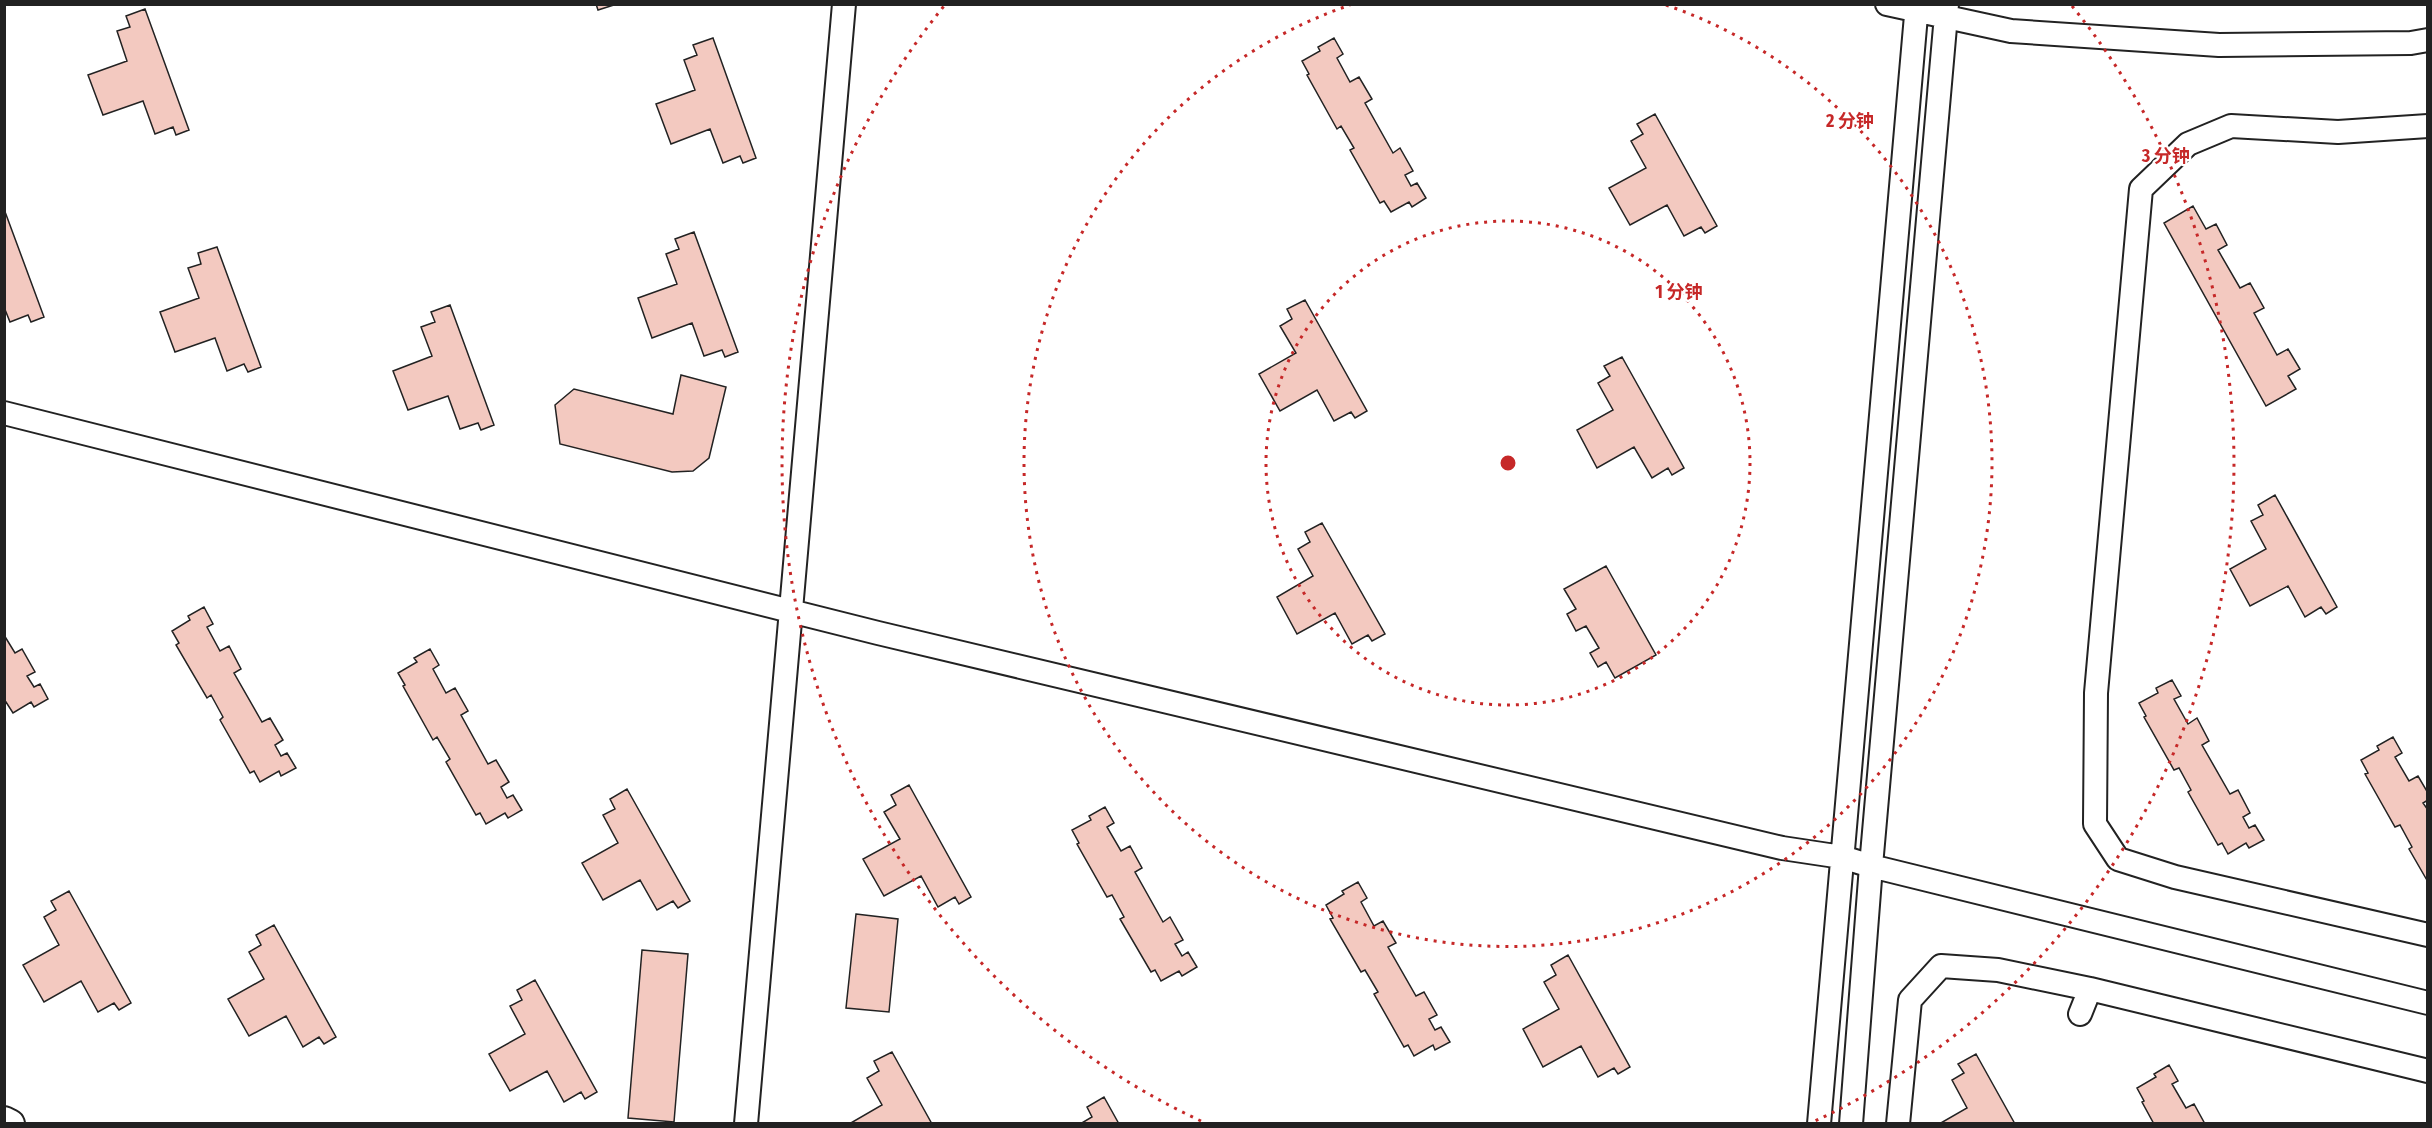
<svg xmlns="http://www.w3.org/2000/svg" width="2432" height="1128" font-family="'Fira Sans Condensed','Noto Sans SC',sans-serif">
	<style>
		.building { fill: #f3c9c0; stroke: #222; stroke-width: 1.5 }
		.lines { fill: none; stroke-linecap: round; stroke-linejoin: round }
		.minor-casing { stroke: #222; stroke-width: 26 }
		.major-casing { stroke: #222; stroke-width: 32 }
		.minor { stroke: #fff; stroke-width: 22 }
		.major { stroke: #fff; stroke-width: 28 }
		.ring { fill: none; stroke: #c62828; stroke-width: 3; stroke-dasharray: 3 6 }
		.centre { fill: #c62828; stroke: #fff; stroke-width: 3 }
		.ring-label { font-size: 18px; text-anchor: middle; font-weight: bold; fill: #c62828; stroke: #fff; stroke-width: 4.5; stroke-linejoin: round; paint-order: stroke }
	</style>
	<rect width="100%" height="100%" fill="#fff"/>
	<path class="building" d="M596,4H617L598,10Z
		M145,9L189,130L176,135L173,127L155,134L143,101L103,115L88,75L127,61L117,31L130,27L126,16Z
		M713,38L756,158L743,163L740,156L723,163L710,129L671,144L656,104L695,90L684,60L697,55L693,45Z
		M1334,38L1343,54L1337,58L1350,82L1359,77L1372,99L1365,103L1393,153L1400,148L1413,171L1405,175L1411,186L1417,183L1426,198L1412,207L1409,202L1391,212L1384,201L1380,203L1350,150L1354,148L1341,126L1337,129L1307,75L1309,74L1302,61L1320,51L1318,47Z
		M1655,114L1717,226L1705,233L1701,227L1684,236L1667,205L1630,225L1609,188L1646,168L1631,141L1643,134L1637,124Z
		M2193,206L2206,229L2216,224L2227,245L2218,250L2240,288L2250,283L2264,308L2254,313L2277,355L2288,349L2300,369L2288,376L2296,389L2266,406L2164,223Z
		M4,209L44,317L31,322L28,315L10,322L4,307Z
		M694,232L738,352L725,357L722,350L704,356L692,323L652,338L638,298L677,284L666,254L679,249L675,239Z
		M217,247L261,367L248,372L244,364L227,371L215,338L175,352L160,312L199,298L188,268L201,264L198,253Z
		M1305,300L1367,411L1355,418L1351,412L1334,421L1317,390L1280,411L1259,374L1296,353L1280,326L1292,319L1287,309Z
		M450,305L494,425L481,430L478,423L460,429L448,396L408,410L393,371L432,356L421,327L435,322L431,312Z
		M1622,357L1684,468L1672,475L1668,468L1652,478L1634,447L1597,468L1577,430L1613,410L1598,383L1610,376L1604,366Z
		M681,375L726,387L709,458L693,471L672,472L560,444L555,405L574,389L673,414Z
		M2275,495L2337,607L2326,614L2321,607L2305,617L2288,586L2250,606L2230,569L2266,549L2251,521L2263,515L2258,505Z
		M1322,523L1385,634L1372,641L1368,635L1352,644L1335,613L1297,634L1277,597L1313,576L1298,549L1310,542L1305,532Z
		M1606,566L1656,655L1615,678L1606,662L1598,667L1590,653L1599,648L1586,626L1576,631L1567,614L1576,609L1564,589Z
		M204,607L213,624L207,627L220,651L229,646L241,669L234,673L262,722L270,718L283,740L275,745L281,756L287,753L296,768L281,776L279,771L260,782L254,771L250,773L220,720L223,717L211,695L207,698L176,645L179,643L172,631L190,620L188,616Z
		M4,635L15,653L22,649L35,672L27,676L34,687L40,684L48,699L34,707L31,702L13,713L6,702L4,703Z
		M430,649L439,665L433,669L446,693L455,688L468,711L461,715L488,764L496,760L509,782L501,787L507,798L513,795L522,810L508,818L505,813L486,824L480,813L476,815L446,762L450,759L437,737L433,740L403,686L405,685L398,673L417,662L414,658Z
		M2172,680L2181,696L2174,699L2188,724L2197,718L2209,741L2202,745L2230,794L2238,790L2250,813L2243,817L2249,828L2255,825L2264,840L2249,848L2246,843L2228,854L2222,843L2218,845L2188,792L2191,790L2179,768L2174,770L2144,717L2146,716L2139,703L2158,693L2156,688Z
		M2393,737L2402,753L2395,757L2409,781L2418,776L2428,793V800L2423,803L2428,810V882L2409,849L2412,847L2400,825L2395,827L2365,774L2368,773L2361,760L2379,750L2377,746Z
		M909,785L971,897L959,904L955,897L938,907L921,876L884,896L863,859L900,839L884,812L896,805L891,795Z
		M627,789L690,901L678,908L673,901L657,910L640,880L603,900L582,863L618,843L603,815L615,809L610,799Z
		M1105,807L1114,823L1107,827L1121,851L1130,846L1142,868L1135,872L1163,922L1170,917L1183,940L1175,944L1182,956L1188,952L1197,967L1182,976L1179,971L1161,981L1155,970L1151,972L1120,919L1124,917L1112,895L1107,897L1077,844L1079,843L1072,830L1091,820L1089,816Z
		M1358,882L1367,898L1361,902L1374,926L1383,921L1396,943L1388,947L1416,996L1424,992L1437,1015L1429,1019L1435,1030L1441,1027L1450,1042L1435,1050L1433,1045L1414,1056L1408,1045L1404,1047L1374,994L1378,992L1365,970L1361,972L1330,919L1333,918L1326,905L1344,894L1342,891Z
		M69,891L131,1003L119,1010L114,1003L98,1012L81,981L44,1002L23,965L59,945L44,917L56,910L51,901Z
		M856,914L898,919L889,1012L846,1008Z
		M274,925L336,1037L324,1044L319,1037L303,1047L286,1016L249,1036L228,999L264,979L249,952L261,945L256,935Z
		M642,950L688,954L674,1122L628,1118Z
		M1568,955L1630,1067L1618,1074L1614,1068L1598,1077L1581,1046L1543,1067L1523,1029L1559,1009L1544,982L1556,975L1551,965Z
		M535,980L597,1092L585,1099L581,1092L564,1102L547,1071L510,1091L489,1054L525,1034L510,1006L522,1000L517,990Z
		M892,1052L932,1124H849L882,1105L867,1078L879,1071L874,1061Z
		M1976,1054L2015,1124H1939L1967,1108L1952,1080L1964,1073L1958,1064Z
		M2169,1065L2178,1081L2172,1084L2186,1108L2194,1104L2205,1124H2154L2142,1102L2144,1101L2137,1088L2156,1077L2154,1074Z
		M1104,1097L1119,1124H1080L1092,1117L1087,1107Z"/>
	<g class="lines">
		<defs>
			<path id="minor" d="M1887,4L2011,31L2219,45L2411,43L2428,40
				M2428,126L2338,132L2231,126L2188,144L2141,189L2096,693L2095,824L2118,859L2175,877L2428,935
				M4,413L878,633L1782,848L1842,857L1871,866L2428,1003
				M2080,1014L2090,989L2428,1071
				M746,1124L844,4
				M1819,1124L1917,4
				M1851,1124L1871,866L1947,4
				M1898,1124L1910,1000L1941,966L1998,970L2090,989"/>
			<path id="major" d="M4,1121L10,1124"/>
		</defs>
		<use href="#minor" class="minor-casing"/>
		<use href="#major" class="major-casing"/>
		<use href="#minor" class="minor"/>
		<use href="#major" class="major"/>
	</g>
	<g class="ring">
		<circle cx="1508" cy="463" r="242"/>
		<path d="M1666 5A484 484 0 1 1 1350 5"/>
		<path d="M1201 1121A726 726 0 0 1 944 6M2072 6A726 726 0 0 1 1815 1121"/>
	</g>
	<circle cx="1508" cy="463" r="9" class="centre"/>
	<g class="ring-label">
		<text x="1850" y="127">2 分钟</text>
		<text x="2166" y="162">3 分钟</text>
		<text x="1679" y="298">1 分钟</text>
	</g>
	<rect width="2432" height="1128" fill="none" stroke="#222222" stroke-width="12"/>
</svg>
